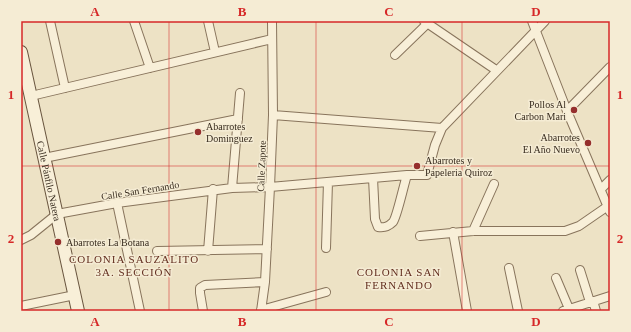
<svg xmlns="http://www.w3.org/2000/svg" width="631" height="332" font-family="Georgia,serif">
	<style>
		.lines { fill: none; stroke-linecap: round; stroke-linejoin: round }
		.minor-casing { stroke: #88745c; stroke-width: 10 }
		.secondary-casing { stroke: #69553f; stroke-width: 14 }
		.minor { stroke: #f8efd8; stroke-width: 8 }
		.secondary { stroke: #f8efd8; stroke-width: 12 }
		.grid { fill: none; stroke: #d62828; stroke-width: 1; stroke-opacity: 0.55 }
		.poi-dot { fill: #952f2d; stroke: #f5ecd4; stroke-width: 1.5 }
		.labels { text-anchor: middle; stroke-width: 3; stroke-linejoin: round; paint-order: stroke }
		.poi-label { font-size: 10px; fill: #382c1f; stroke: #f5ecd4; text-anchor: start }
		.street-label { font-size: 10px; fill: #382c1f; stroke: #f5ecd4 }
		.neighbourhood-label { font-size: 11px; letter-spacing: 1px; fill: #632f20; stroke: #f5ecd4 }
		.neatline { fill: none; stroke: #d62828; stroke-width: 1.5 }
		.grid-label { font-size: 13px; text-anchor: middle; font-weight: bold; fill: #d62828 }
	</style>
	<rect width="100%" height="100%" fill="#ede2c5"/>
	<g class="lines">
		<defs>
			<path id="minor" d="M50,21L65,88
				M134,21L150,68
				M208,21L215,52
				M424,21L496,70
				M532,21L567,111L610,212
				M395,55L428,23
				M31,96L272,39
				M567,111L610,67
				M273,115L442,128
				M44,158L238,119
				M373,178L375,219L378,227C384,228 388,227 393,222C397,217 404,184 407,175
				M232,188L240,93
				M601,189L610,180
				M117,203L140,311
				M473,231L494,184
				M453,232L467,311
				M420,236L473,231H565L579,226L608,206
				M21,240L31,235L57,214L117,203L232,188L270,187L407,175H427L435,145L442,128L545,21
				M326,248L328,182
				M157,251L267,249
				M208,251L213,189
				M509,268L518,311
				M580,270L590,302
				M556,278L570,311
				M593,301L596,311
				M21,306L75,295
				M261,310L326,292
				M203,311L200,293V288L205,285L265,282
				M261,311L265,282L270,187L273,115L272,21
				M563,311L610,296"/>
			<g id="secondary">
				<path id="s1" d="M21,52L78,311"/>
			</g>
		</defs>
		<use href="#minor" class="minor-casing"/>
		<use href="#secondary" class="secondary-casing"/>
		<use href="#minor" class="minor"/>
		<use href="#secondary" class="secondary"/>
	</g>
	<path class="grid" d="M169,21V311M316,21V311M462,21V311M21,166H610"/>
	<g class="poi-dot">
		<circle cx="574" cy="110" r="4"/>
		<circle cx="198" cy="132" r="4"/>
		<circle cx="588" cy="143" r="4"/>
		<circle cx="417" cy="166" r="4"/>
		<circle cx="58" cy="242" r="4"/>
	</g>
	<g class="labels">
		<g class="poi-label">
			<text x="566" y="108" text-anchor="end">Pollos Al<tspan x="566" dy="12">Carbon Mari</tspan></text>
			<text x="206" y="130">Abarrotes<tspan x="206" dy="12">Dominguez</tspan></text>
			<text x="580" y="141" text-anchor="end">Abarrotes<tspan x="580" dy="12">El Año Nuevo</tspan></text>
			<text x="425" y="164">Abarrotes y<tspan x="425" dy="12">Papeleria Quiroz</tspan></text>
			<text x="66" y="246">Abarrotes La Botana</text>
		</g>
		<g class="street-label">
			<text transform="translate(261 166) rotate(-88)" y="4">Calle Zapote</text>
			<text dy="4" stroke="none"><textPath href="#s1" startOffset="132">Calle Pánfilo Natera</textPath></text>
			<text transform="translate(140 190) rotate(-9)" y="4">Calle San Fernando</text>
		</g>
		<g class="neighbourhood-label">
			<text x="134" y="263">COLONIA SAUZALITO<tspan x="134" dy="13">3A. SECCIÓN</tspan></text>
			<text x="399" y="276">COLONIA SAN<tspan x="399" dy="13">FERNANDO</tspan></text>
		</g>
	</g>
	<rect width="631" height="332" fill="none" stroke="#f5ecd4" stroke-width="44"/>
	<rect x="22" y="22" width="587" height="288" class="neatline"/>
	<g class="grid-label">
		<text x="95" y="16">A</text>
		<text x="242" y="16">B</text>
		<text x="389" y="16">C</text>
		<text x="536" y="16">D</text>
		<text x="11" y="99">1</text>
		<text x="620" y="99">1</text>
		<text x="11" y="243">2</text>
		<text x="620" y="243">2</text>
		<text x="95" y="326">A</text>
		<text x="242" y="326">B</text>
		<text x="389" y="326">C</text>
		<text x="536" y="326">D</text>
	</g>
</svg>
